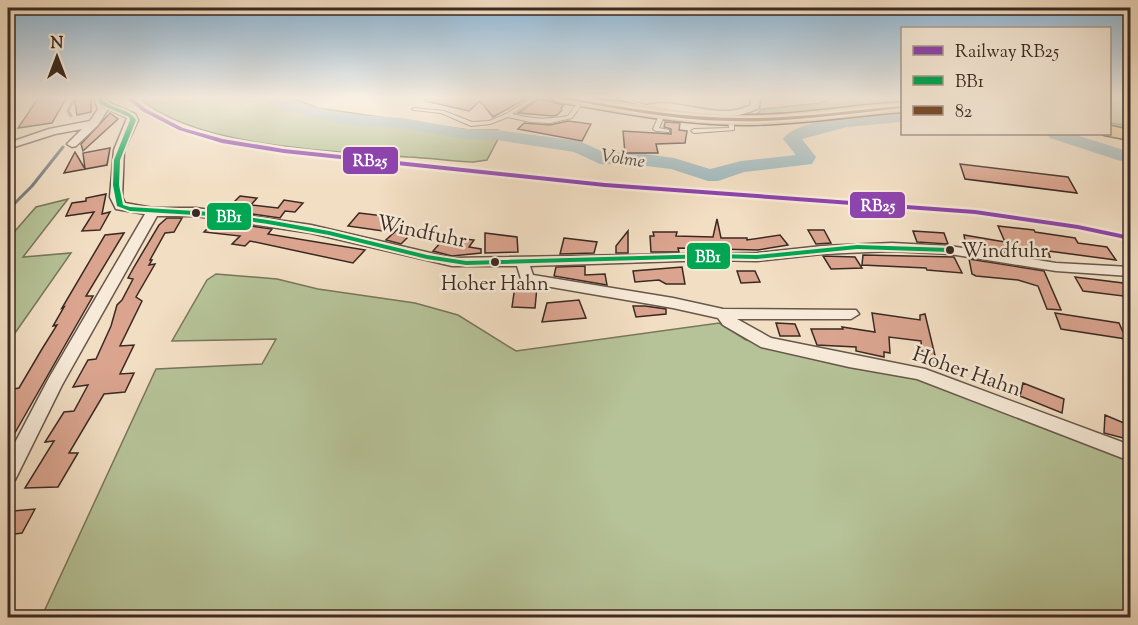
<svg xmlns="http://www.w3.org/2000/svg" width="1138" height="625" font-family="'Sorts Mill Goudy',serif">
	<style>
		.green { fill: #b6c297; stroke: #78765d; stroke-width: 1.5 }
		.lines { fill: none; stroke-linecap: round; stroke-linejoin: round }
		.stream { stroke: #778080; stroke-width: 3 }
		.river { fill: #9fb9be; fill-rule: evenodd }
		.building { fill: #daa48f; stroke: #3a2a23; stroke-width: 1.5 }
		.service-casing { stroke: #68574b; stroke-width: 2 }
		.minor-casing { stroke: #68574b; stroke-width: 3 }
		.primary-casing { stroke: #3a2a23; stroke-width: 3 }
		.service { fill: #f7ead8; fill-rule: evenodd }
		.minor { fill: #f7ead8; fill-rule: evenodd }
		.primary { fill: #e9bf82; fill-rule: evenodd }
		.bus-1-casing { stroke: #f7ead8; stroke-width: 4 }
		.bus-2-casing { stroke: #f7ead8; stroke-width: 4 }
		.bus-1 { fill: #00a651; fill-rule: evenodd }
		.bus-2 { fill: #7a4b2a; fill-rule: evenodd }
		.rail-1-casing { stroke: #f7ead8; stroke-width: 5 }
		.rail-1 { fill: #8e44ad; fill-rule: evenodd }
		.bus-dot { fill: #3a2a23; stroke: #f7ead8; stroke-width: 2 }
		.labels { text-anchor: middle; stroke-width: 5; stroke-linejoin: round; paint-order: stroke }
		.far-water-label { font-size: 18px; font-style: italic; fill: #534e4a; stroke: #f7ead8 }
		.bus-label { font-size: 20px; fill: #3a2a23; stroke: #f7ead8; text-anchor: start }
		.street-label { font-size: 21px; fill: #3a2a23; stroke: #f7ead8 }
		.line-badge { stroke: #f7ead8; stroke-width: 2 }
		.badge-label { font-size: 16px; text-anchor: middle; font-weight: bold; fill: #fff }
	</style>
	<rect width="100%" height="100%" fill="#f2dec3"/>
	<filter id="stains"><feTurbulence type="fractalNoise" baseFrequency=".00333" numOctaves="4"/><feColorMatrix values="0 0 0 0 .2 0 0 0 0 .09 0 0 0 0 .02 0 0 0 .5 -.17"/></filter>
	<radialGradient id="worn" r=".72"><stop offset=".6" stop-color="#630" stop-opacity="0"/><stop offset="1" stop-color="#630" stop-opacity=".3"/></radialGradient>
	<path class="green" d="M138,97H289L318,108L469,130H498L499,137L487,160L473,162C451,161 430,158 408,157C335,152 193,147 138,97Z
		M834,97H902V104L755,116L762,109L821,103Z
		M1110,97H1130V126L1110,123Z
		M68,199L23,257L71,253L8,343V239L36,207Z
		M216,274L277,279L318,289L415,303L458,315L516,351L719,323L746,340L932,382L1130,457V617L41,618L156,369L262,364L276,339L172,341L207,280Z"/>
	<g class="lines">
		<path class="stream" d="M71,116L68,111L75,97
			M1110,125L1130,129
			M8,210L32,186L63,147"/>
		<path class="river" d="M262,97H283L294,102L343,114L403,118L465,129L497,130L579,141L604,152L638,153L674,158L710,169L741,161L796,155L783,139C797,118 876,112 902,112V122L847,127L802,139L816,157L812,164L744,172L718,181H708L671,169L638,165L600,164L574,152L497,140L465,139L403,128L343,124L282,110L264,100Z
			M1047,134H1073L1130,152V164L1050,138Z"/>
	</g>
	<path class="building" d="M39,97H67L52,123L18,128Z
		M74,97H91V112L77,115Z
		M426,97H529L493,117L480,101L469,111L425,101Z
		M539,99L564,105L561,108L562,110L557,115L553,116L518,113Z
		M110,113L118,119L83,151L81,144Z
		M568,121L591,124L582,141L518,129L524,123L550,125Z
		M665,122L680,123L679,130L687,131L685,143L656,144L658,153H625L623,131L671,134V129L664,127Z
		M110,148L107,165L64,173L75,152L85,169L83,153Z
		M960,164L1068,177L1077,193L965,179Z
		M106,194L102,214L110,212L100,230L82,231L94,212L66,216L72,203L86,201V198Z
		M240,196L257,198L251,205L278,208L284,200L303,203L295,212L285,211L280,218L226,210Z
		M359,213L393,217L383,231L348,226Z
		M167,218H182L174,232L165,233L150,260H152L149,265L155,264L136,297L142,301L120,346L134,345L120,374L134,373L125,392L104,394L69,453H78L58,487L25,488L54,441L45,442L64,412L74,411L88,385L73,387L88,360L96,359L111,326L117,305L122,300L133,279L128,278L134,267L159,225Z
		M717,219L721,238H747V240L780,235L788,245L758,250L678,248L679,252H651L650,236H654L653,232H677L676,236L713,237Z
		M215,221L272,229L268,234L365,250L353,263L250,241L245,246L232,244L240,236L204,232Z
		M998,226L1034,230L1035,232L1075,238L1078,243L1107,247L1116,260L1048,251L1050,257L1035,255L1036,258L966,246L964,235L1005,242Z
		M399,228L413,232L401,244L386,240Z
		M808,230H824L831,243L816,244Z
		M628,231V253H616V246Z
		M913,231L944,233L948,244L917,242Z
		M124,233L86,296H93L8,445V399L13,389L19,388L42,349L57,325L53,326L64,307L62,308L105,235Z
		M485,233L517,237L518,252L485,253Z
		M457,238L474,240L469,247L481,249V253L452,256L433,251L441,242L453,244Z
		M564,238L597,242L594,253L560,254Z
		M863,255L954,257L962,273L927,270L926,268L862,265Z
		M823,256L855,257L862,268L831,269Z
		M969,259L1044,271L1061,310L1047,309L1038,286L1018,280L976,276L972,274Z
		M585,266V275L605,274L607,285L554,276L556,267Z
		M682,267L685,284H666L659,280L635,282L633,271Z
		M737,271H755L760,282L741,283Z
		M1075,277L1131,284V297L1083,291Z
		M515,286L537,287L535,308L512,307Z
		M579,300L586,318L542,322L547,303Z
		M633,306H645L666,309V314L636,317Z
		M872,313L920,320V315L925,314L938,368L923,365L921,341L889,337L890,353L884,352V357L856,351V347L817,345L811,329H843L842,327L875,332Z
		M1055,313L1119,323L1126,339L1061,329Z
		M776,323L795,324L800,336H780Z
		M1023,383L1064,399L1062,413L1020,396Z
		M1105,415L1131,426V440L1104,433Z
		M35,509L22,533L8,535V521L13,511Z"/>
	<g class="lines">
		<defs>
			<path id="service" d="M534,97H539L512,114C534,119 546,120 568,116L580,100L584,101L572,118L550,123L530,122L508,117L490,124L471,126L441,113L414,110L412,109L414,108L444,111L472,122L489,121L506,114Z
				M613,97H620L653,107L651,108Z
				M660,113L665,114L659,128L669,130V132L656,131L653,129Z
				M731,118L734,120V130L694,133L691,131L694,129L729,128L728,120Z"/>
			<path id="minor" d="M94,97H104L105,101L135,114L138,120L124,150L122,197L125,203L153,208H196L311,225L452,258L757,253L822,246L892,243L950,246L1056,263L1130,267V276L1056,271L950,254L892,251L822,254L757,261L711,260L530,266L533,275L673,298L723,309L856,310L859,314L851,319H737L771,338L925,369L1130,445V461L917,379L849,367L761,347L723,325L718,318L673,308L522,282L517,266H452L311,233L196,216H157L62,385L15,480L8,482V456L49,378L145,214L116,209L110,197L114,150L127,118L108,109L98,125L76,146L72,147L67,144L82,129L55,134L8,149V143L49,129L90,121L98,109Z
				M750,97H760L759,108C727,124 694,114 660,108L655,109L653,114L644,112L647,105C682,97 716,122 751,105Z"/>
			<path id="primary" d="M549,97C609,95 668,113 728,115C786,117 844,106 902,102V112C853,116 802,124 752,125C686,126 621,113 557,102Z
				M1110,126L1130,130V140L1104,135L1110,134Z"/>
		</defs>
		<use href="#service" class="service-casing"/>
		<use href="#minor" class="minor-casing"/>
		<use href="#primary" class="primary-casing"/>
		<use href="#service" class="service"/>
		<use href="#minor" class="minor"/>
		<use href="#primary" class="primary"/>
		<defs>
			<path id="bus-1" d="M97,97H101C108,110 129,107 136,120L120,160L119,185L123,205L130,207L211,212L268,220L329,231L427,255L466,261L711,254L757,255L857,245L950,248L953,250L950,252L857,249L757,259L711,258L466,265L427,259L329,235L268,224L211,216L130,211L117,206L113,185L114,160L130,120L129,117L100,104Z"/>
			<path id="bus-2" d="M555,97H565C626,108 688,119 751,118C802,118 852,110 902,106V108C845,114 787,123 729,121C671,120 614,108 557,98Z"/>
		</defs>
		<use href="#bus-1" class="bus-1-casing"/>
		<use href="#bus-2" class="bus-2-casing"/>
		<use href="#bus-1" class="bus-1"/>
		<use href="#bus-2" class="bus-2"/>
		<defs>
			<path id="rail-1" d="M125,97H131L146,109L183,128L223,139L284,149L605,183L975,210L1078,225L1130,236V240L1078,229L975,214L605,187L284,153L222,143L179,130L142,111Z"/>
		</defs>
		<use href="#rail-1" class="rail-1-casing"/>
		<use href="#rail-1" class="rail-1"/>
	</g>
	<linearGradient id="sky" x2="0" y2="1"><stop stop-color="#8bb6d7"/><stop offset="0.53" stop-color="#f9f0e4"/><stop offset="1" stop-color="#f9f0e4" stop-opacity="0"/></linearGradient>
	<rect width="1138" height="184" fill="url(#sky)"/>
	<g class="bus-dot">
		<circle cx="196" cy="213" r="5"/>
		<circle cx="950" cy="250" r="5"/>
		<circle cx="495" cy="262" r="5"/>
	</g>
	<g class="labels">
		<g class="far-water-label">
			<text transform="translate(623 158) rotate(8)" y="6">Volme</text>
		</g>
		<g class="bus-label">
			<text x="961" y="257">Windfuhr</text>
			<text x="495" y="290" text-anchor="middle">Hoher Hahn</text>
		</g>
		<g class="street-label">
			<text transform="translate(422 231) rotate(12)" y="7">Windfuhr</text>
			<text transform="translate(967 371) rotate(19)" y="7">Hoher Hahn</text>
		</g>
	</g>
	<g class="line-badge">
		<rect x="342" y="146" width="57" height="29" rx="6" fill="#8e44ad"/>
		<rect x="849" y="191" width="57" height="28" rx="6" fill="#8e44ad"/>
		<rect x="206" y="202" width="46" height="29" rx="6" fill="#00a651"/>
		<rect x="686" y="242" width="45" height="28" rx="6" fill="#00a651"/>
	</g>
	<g class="badge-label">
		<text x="370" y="166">RB25</text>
		<text x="878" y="211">RB25</text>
		<text x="229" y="222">BB1</text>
		<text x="708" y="262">BB1</text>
	</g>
	<rect width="1138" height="625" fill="none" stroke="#f2dec3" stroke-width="30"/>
	<rect x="9" y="9" width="1120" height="607" fill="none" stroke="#3a2a23" stroke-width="3"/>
	<rect x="15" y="15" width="1108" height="595" fill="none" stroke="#3a2a23" stroke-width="1.5"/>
	<rect x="901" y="27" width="210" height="108" fill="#f7ead8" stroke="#ab9d90" stroke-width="1.5"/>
	<rect x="913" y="46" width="30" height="9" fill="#8e44ad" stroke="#ab9d90" stroke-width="1.5"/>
	<text x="955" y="57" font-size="18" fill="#3a2a23">Railway RB25</text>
	<rect x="913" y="76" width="30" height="9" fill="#00a651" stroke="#ab9d90" stroke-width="1.5"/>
	<text x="955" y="87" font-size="18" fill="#3a2a23">BB1</text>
	<rect x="913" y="106" width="30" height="9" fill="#7a4b2a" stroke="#ab9d90" stroke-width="1.5"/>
	<text x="955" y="117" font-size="18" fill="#3a2a23">82</text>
	<g transform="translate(57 57)" stroke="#f7ead8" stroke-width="4.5" paint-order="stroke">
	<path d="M0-4.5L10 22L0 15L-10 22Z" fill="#3a2a23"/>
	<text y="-9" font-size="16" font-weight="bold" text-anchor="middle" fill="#3a2a23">N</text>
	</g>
	<rect width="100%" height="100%" filter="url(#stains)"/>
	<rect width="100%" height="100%" fill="url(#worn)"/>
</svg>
